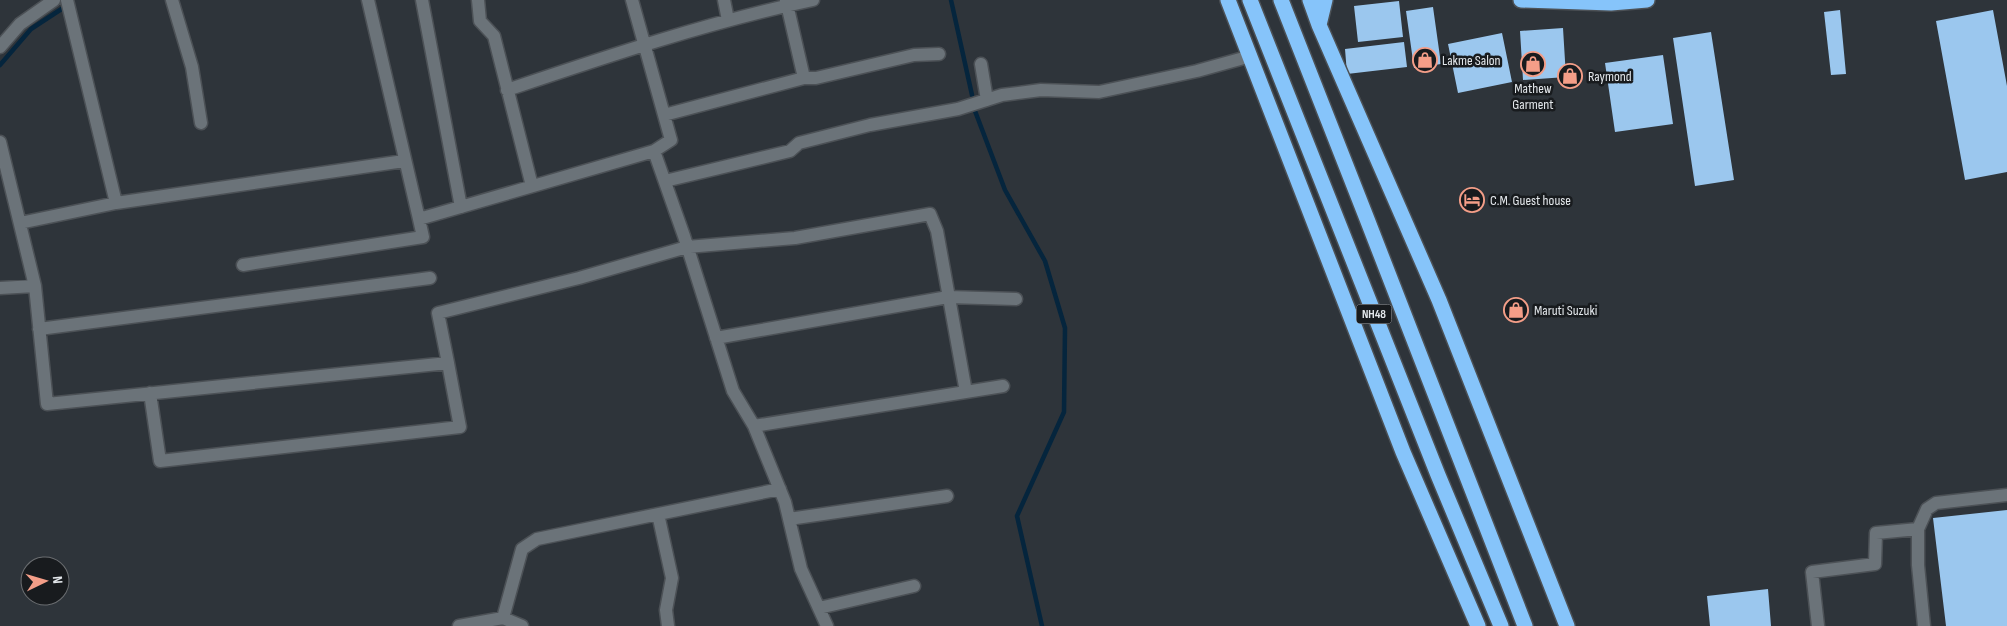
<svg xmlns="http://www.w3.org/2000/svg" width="2007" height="626" font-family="'Sofia Sans Condensed',sans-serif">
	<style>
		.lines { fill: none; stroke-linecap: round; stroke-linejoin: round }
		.stream { stroke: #05253d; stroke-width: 4.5 }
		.building { fill: #9bc7ee }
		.minor-casing { stroke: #4c5156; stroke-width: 15 }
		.highway-casing { stroke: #4c5156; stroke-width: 18 }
		.minor { stroke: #6b7379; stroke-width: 12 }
		.highway { stroke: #86c4fa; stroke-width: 15 }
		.labels { text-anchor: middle; stroke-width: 5; stroke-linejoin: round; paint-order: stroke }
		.shield { fill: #181b1e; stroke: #a7aaae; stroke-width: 1 }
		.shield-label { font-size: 12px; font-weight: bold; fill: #e4e8ec }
		.poi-label { font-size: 14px; fill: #e4e8ec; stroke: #181b1e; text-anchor: start }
	</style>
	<rect width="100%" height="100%" fill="#2e343a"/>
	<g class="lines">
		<path class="stream" d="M951,0L972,95
			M0,65L31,29L63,8
			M975,111L1005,190L1045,261L1065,328L1064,412L1017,516L1042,626"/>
	</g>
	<path class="building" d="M1399,1L1403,37L1358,42L1354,6Z
		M1433,7L1441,64L1414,68L1406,11Z
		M1840,10L1846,74L1831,75L1824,12Z
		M1993,10L2007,86V172L1965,180L1936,21Z
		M1563,28L1566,77L1523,80L1520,31Z
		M1711,32L1734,180L1695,186L1673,38Z
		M1502,33L1512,82L1458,93L1448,44Z
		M1404,42L1407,67L1347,74L1345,49Z
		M1663,55L1673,124L1615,132L1605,63Z
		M2007,510V626H1946L1933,518Z
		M1768,589L1771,626H1710L1707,596Z"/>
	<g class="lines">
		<defs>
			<path id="minor" d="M67,0L116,203
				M172,0L192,67L201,123
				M368,0L419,219L654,151
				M422,0L461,207
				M478,0L480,21L494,36L532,186
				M632,0L671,140L654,151L684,236L733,391L754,426L785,502L801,569L827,626
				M724,0L728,20
				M786,0L804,78
				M0,47L20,24L54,0
				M981,64L987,100
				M507,90C608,56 709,22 813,0
				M664,115L804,78H816L914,55L939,54
				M0,142L35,286
				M665,181L790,151L799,143L870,125L958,109L1002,95L1041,90L1099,92L1197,71L1251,56
				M20,223L116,203L404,161
				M243,265L423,237L419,219
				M0,288L35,286L47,404L448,363L460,427L160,461L150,393
				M39,329L430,278
				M716,338L948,297L1016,299
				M448,363L438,313L579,278L687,247L795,238L930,214L937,231L966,392
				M754,426L1003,386
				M658,514L672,578L666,610L668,626
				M789,519L947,496
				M1918,529L1927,509L1936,503L2007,495
				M819,608L914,586
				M503,618L522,549L537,539L780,489
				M459,626L503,618L522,626
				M1818,626L1812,572L1875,564L1876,533L1918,529V565L1924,626"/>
			<path id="highway" d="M1228,0L1403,452L1478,626
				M1250,0L1438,475L1501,626
				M1281,0C1364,208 1443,418 1525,626
				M1310,0L1319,25L1439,300L1567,626
				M1521,0L1611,3L1647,0
				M1319,25L1325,0"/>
		</defs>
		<use href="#minor" class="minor-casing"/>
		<use href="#highway" class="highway-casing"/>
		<use href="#minor" class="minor"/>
		<use href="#highway" class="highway"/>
	</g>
	<defs>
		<symbol id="shop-ring" viewBox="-11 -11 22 22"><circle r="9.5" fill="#181b1e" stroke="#f49e88" stroke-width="1.5"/><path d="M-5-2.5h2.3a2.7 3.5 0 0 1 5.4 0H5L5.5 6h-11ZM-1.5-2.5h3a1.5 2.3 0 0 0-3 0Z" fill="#f49e88"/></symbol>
		<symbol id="hotel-ring" viewBox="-11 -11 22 22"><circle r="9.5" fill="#181b1e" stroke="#f49e88" stroke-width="1.5"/><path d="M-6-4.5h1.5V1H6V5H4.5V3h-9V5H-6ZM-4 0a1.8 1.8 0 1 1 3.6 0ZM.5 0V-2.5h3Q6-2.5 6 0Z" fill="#f49e88"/></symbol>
	</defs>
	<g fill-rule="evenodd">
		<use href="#shop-ring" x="1411" y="46" width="28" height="28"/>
		<use href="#shop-ring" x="1519" y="50" width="28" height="28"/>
		<use href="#shop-ring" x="1556" y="62" width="28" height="28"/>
		<use href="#hotel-ring" x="1458" y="186" width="28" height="28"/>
		<use href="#shop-ring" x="1502" y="296" width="28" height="28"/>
	</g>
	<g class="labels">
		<rect class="shield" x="1356.5" y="304.5" width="35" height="19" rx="4"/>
		<g class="shield-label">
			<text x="1374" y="318">NH48</text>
		</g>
		<g class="poi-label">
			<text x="1442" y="65">Lakme Salon</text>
			<text x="1588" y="81">Raymond</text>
			<text x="1533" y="93" text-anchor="middle">Mathew<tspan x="1533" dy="16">Garment</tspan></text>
			<text x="1490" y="205">C.M. Guest house</text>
			<text x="1534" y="315">Maruti Suzuki</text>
		</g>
	</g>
	<g transform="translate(45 581) rotate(85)"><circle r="24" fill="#181b1e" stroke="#6a6d70"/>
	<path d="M0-4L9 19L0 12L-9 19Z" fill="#f49e88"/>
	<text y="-8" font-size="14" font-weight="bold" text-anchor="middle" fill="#e4e8ec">N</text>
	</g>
</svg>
